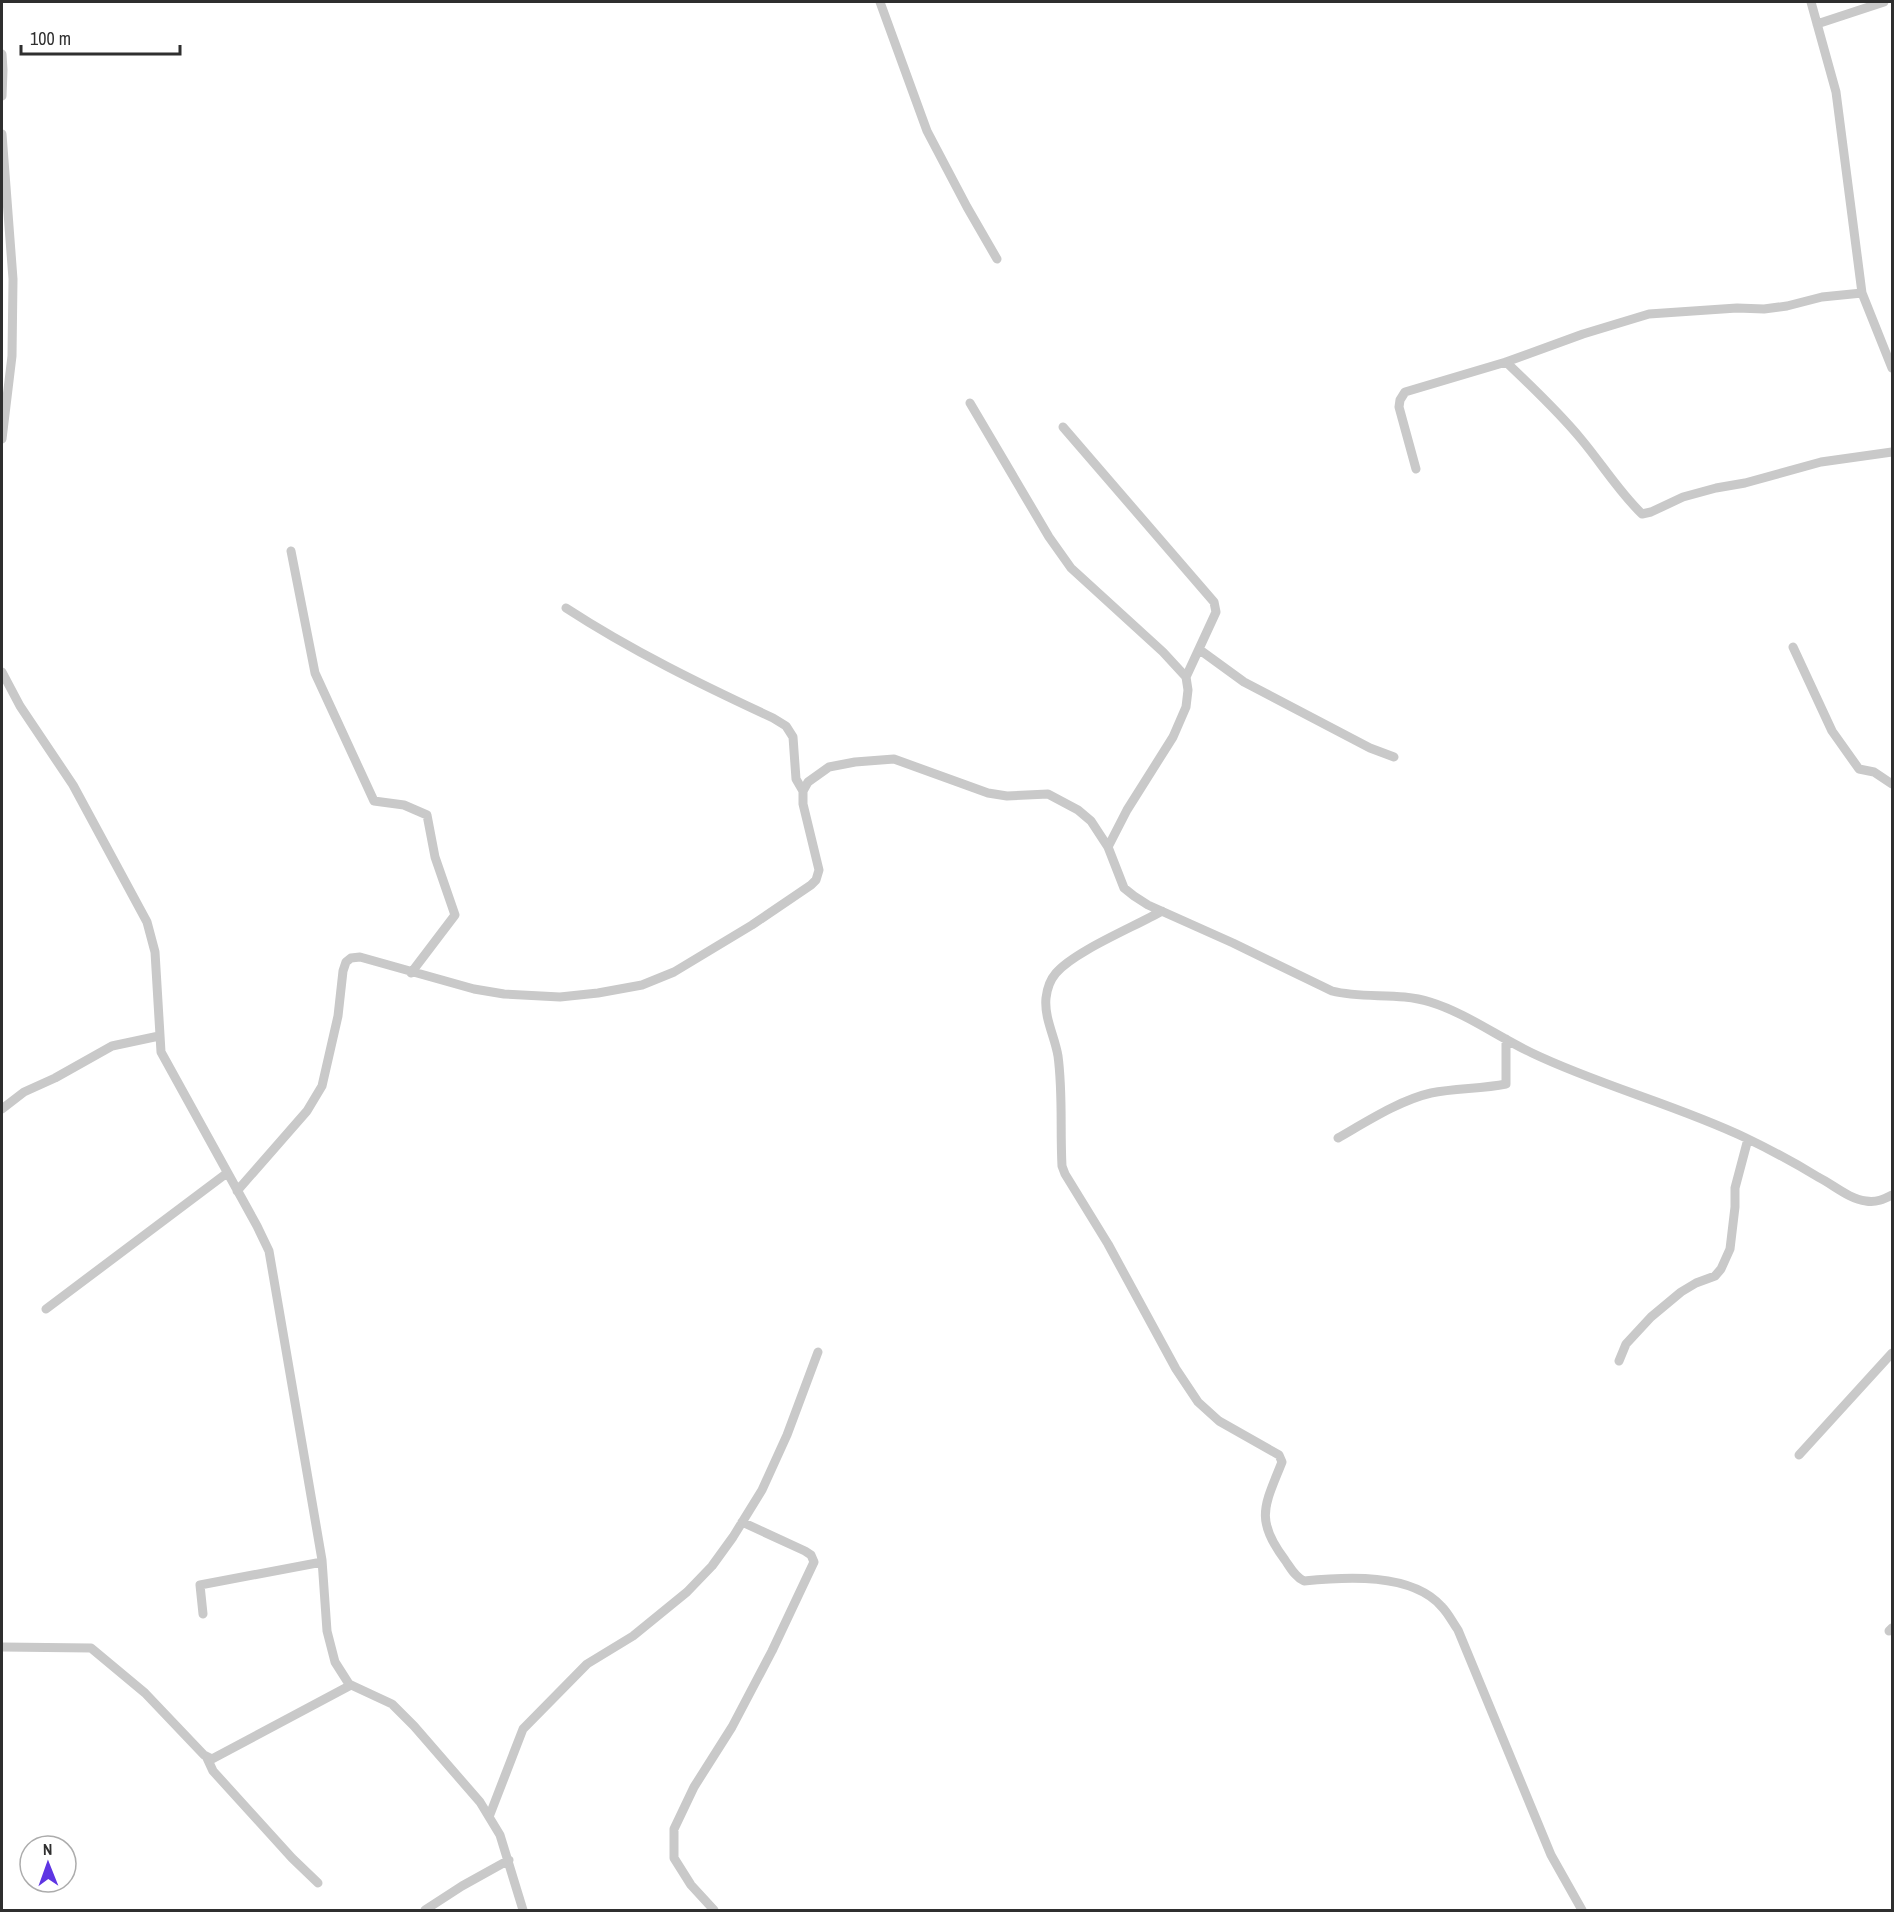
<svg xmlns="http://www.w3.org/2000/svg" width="1894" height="1912" font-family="'Archivo Narrow',sans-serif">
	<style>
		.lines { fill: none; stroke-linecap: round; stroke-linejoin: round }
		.street { stroke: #c9c9c9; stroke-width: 9 }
	</style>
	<rect width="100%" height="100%" fill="#fff"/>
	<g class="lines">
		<path class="street" d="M880,2L927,131L967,207L997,259
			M1811,2L1836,92L1862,293L1892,368
			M1817,24L1884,2
			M2,54L3,70L2,96
			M2,134L13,279L12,356L2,439
			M1506,362C1532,387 1558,411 1581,439C1602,464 1619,492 1642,514L1651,512L1683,497L1716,488L1745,483L1821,462L1892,452
			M970,403L1049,537L1071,568L1163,652L1186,677L1188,690L1186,707L1173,737L1127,810L1108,847
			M1063,427L1214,602L1216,612L1186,677
			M1416,469L1399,407L1400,400L1405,392L1506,362L1583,334L1649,314L1737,308L1764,309L1787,306L1822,297L1862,293
			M291,551L315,673L374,801L404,805L427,815L435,857L455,915L411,973
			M566,608C632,651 702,685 773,718L786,726L793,737L796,779L803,791
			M1793,647L1832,731L1859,769L1874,772L1892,784
			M1200,650L1244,682L1370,748L1394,757
			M2,672L20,706L73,785L147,922L155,952L161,1052L257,1226L269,1251L322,1560L327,1631L335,1662L349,1684L392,1704L414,1726L480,1802L500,1835L523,1910
			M1162,911C1134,927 1075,951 1056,973C1050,980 1047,989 1046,998C1044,1018 1055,1037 1058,1056C1063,1093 1060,1129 1062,1166L1065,1174L1108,1244L1176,1369L1198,1402L1219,1421L1279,1455L1282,1462C1265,1505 1254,1519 1285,1560C1290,1567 1295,1577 1304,1581C1344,1577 1412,1572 1442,1607C1448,1613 1453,1623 1458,1630L1551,1855L1582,1910
			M2,1109L24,1092L55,1078L112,1046L159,1036
			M1338,1138C1366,1122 1400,1100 1431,1093C1456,1088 1481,1089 1506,1084V1039
			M237,1191L307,1111L322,1086L338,1016L343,971L346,962L351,958L360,957L474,989L504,994L560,997L598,993L642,985L674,972L752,925L811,885L816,880L819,870L803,804V791L808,782L829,767L855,762L894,759L988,793L1007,796L1048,794L1078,810L1091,821L1108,847L1124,888L1134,896L1148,905L1233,943L1332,991C1364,999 1399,992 1430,1002C1466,1013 1498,1037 1532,1053C1601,1086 1677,1105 1746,1138C1771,1150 1795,1163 1818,1177C1834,1185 1849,1199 1866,1201C1876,1203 1884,1199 1892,1195
			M46,1309L227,1173
			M1619,1361L1626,1344L1651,1317L1681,1292L1696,1283L1715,1276L1721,1269L1730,1249L1735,1207V1188L1748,1139
			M1799,1455L1892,1353
			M203,1614L200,1585L322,1562
			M1889,1631L1892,1628
			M2,1647L91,1648L145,1693L204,1755L212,1759L351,1685
			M207,1758L213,1771L292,1858L318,1883
			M489,1817L523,1729L587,1664L633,1636L687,1592L712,1566L733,1537L762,1490L787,1435L818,1352
			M425,1910L462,1886L509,1860
			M714,1910L691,1885L674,1858V1829L694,1787L732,1727L772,1651L814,1562L811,1555L805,1551L742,1522"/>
	</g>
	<rect width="1894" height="1912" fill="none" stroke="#2f2f2f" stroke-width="6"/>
	<g transform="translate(48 1864) rotate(359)"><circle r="28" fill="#ffffff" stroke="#acacac" stroke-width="1.5"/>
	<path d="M0-4.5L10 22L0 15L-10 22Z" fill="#5e35e3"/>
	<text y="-9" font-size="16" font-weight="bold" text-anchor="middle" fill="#2f2f2f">N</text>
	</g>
	<path d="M21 45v9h159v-9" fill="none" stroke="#2f2f2f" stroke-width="3"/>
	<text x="30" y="45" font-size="18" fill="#2f2f2f" stroke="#ffffff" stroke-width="4.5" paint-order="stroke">100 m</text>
</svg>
